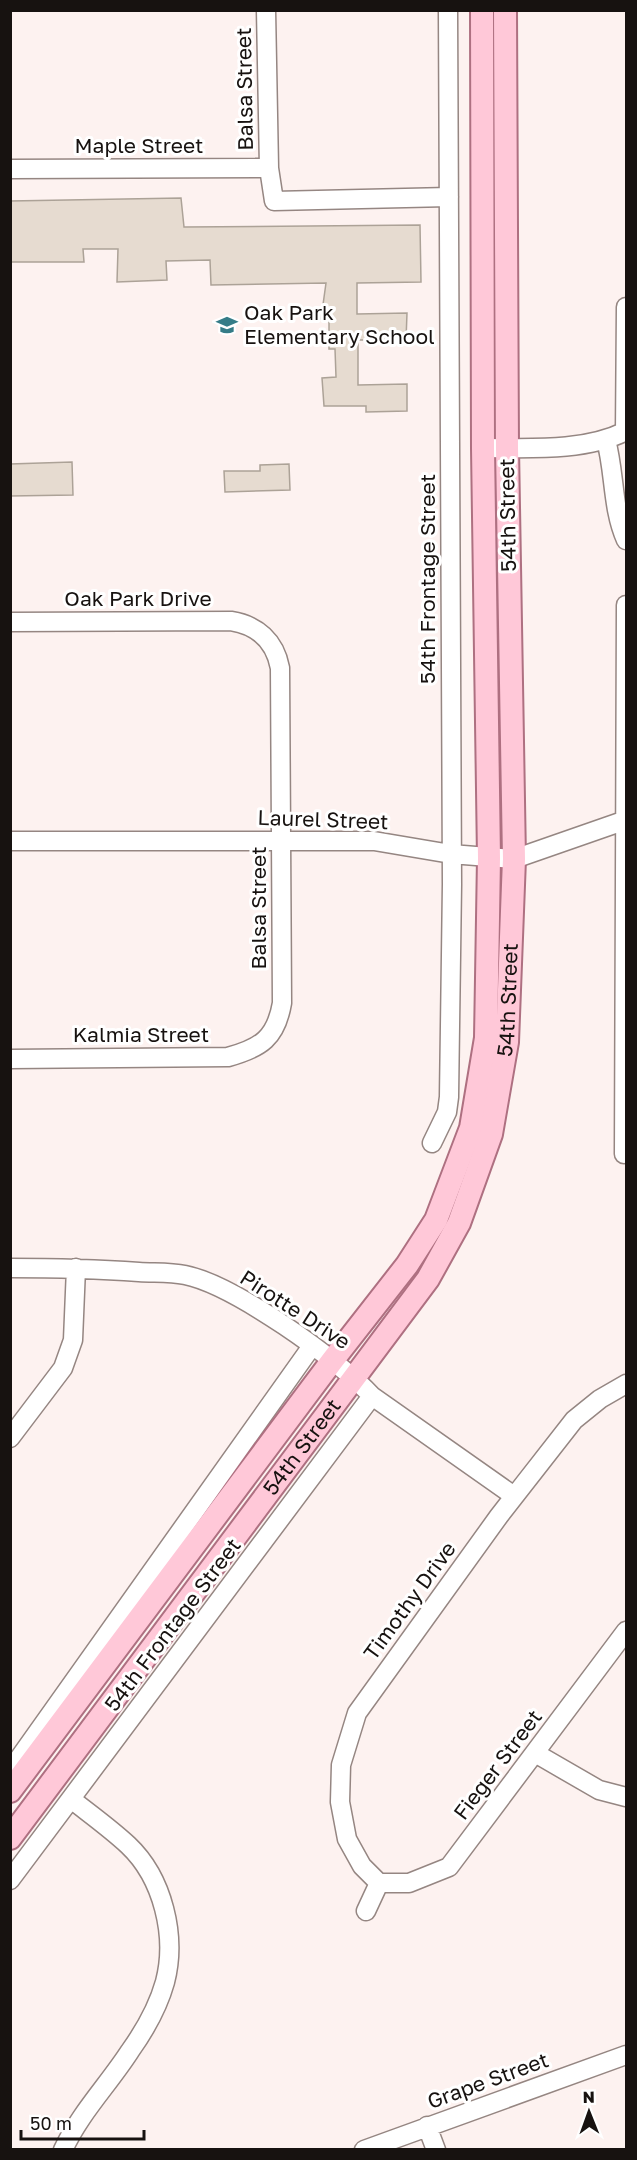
<svg xmlns="http://www.w3.org/2000/svg" width="637" height="2160" font-family="'Golos Text',sans-serif">
	<style>
		.building { fill: #e6dbd0; stroke: #aca297; stroke-width: 1.5 }
		.lines { fill: none; stroke-linecap: round; stroke-linejoin: round }
		.minor-casing { stroke: #958682; stroke-width: 21 }
		.major-casing { stroke: #ae7081; stroke-width: 26 }
		.minor { stroke: #fff; stroke-width: 18 }
		.major { stroke: #ffc8d8; stroke-width: 22 }
		.labels { text-anchor: middle; stroke-width: 6; stroke-linejoin: round; paint-order: stroke }
		.street-label { font-size: 21px; fill: #171210; stroke: #fff }
		.poi-label { font-size: 21px; fill: #171210; stroke: #fff; text-anchor: start }
	</style>
	<rect width="100%" height="100%" fill="#fdf2f0"/>
	<path class="building" d="M181,198L184,227L420,225L421,282L357,283V314L407,313L406,340H358V385L407,384V411L366,412V406H324L322,378L336,377L335,349H329V319H321L326,283L211,285L210,260L166,261L167,280L117,282L118,249H83L84,262H10V201Z
		M72,462L73,495L10,496V464Z
		M289,464L290,490L225,492L224,471H260V465Z"/>
	<g class="lines">
		<defs>
			<path id="minor" d="M266,10L269,168L274,201L449,197
				M10,169L269,168
				M625,432L626,307
				M606,440C615,473 612,509 626,540
				M483,448C529,448 584,452 626,431
				M10,622L231,621C257,625 275,641 280,668L282,1003C276,1038 261,1048 228,1057L10,1059
				M10,841H374L451,854L514,859L626,820
				M432,1143L447,1112L449,1097L452,884L448,10
				M624,1154L626,605
				M10,1268C54,1268 96,1269 139,1272C154,1273 170,1272 185,1275C234,1285 338,1359 372,1396L514,1496
				M10,1438L63,1368L73,1340L76,1268
				M535,1753L599,1790L626,1797
				M10,1771L312,1346
				M10,1880L372,1396
				M379,1883L362,1866L347,1839L340,1802L341,1765L357,1713L499,1516L574,1420L600,1399L626,1384
				M379,1883H409L449,1867L626,1631
				M366,1911L379,1883
				M427,2126L436,2150
				M63,2150C80,2113 108,2085 130,2051C145,2030 158,2007 165,1982C177,1936 163,1878 128,1845C111,1829 90,1814 71,1799
				M364,2150L626,2055"/>
			<g id="major">
				<path d="M10,1791L332,1361L407,1265L436,1220L471,1128L486,1038L489,858L483,448L482,10"/>
				<path id="s1" d="M10,1838L428,1279L459,1223L491,1134L507,1042L514,859L507,448L505,10"/>
			</g>
		</defs>
		<use href="#minor" class="minor-casing"/>
		<use href="#major" class="major-casing"/>
		<use href="#minor" class="minor"/>
		<use href="#major" class="major"/>
	</g>
	<defs>
		<symbol id="school-bare" viewBox="-9 -9 18 18"><path d="M0-5L7-2L0 1L-7-2ZM-4 1L0 2.5L4 1V4Q0 6-4 4Z" fill="#357c87" stroke="#fff" stroke-width="2.5" paint-order="stroke"/></symbol>
	</defs>
	<g fill-rule="evenodd">
		<use href="#school-bare" x="212" y="310" width="30" height="30"/>
	</g>
	<g class="labels">
		<g class="street-label">
			<text transform="translate(245 89) rotate(-91)" y="7">Balsa Street</text>
			<text x="139" y="153">Maple Street</text>
			<text transform="translate(508 515) rotate(-91)" y="7">54th Street</text>
			<text transform="translate(428 579) rotate(-90)" y="7">54th Frontage Street</text>
			<text x="138" y="606">Oak Park Drive</text>
			<text transform="translate(323 820) rotate(2)" y="7">Laurel Street</text>
			<text transform="translate(259 908) rotate(-90)" y="7">Balsa Street</text>
			<text dy="7" stroke="none"><textPath href="#s1" startOffset="992">54th Street</textPath></text>
			<text x="141" y="1042">Kalmia Street</text>
			<text transform="translate(295 1310) rotate(33)" y="7">Pirotte Drive</text>
			<text dy="7" stroke="none"><textPath href="#s1" startOffset="488">54th Street</textPath></text>
			<text transform="translate(410 1601) rotate(-54)" y="7">Timothy Drive</text>
			<text transform="translate(173 1625) rotate(-53)" y="7">54th Frontage Street</text>
			<text transform="translate(498 1765) rotate(-53)" y="7">Fieger Street</text>
			<text transform="translate(488 2081) rotate(-20)" y="7">Grape Street</text>
		</g>
		<g class="poi-label">
			<text x="244" y="320">Oak Park<tspan x="244" dy="24">Elementary School</tspan></text>
		</g>
	</g>
	<rect width="637" height="2160" fill="none" stroke="#171210" stroke-width="24"/>
	<g transform="translate(589 2112) rotate(359)" stroke="#ffffff" stroke-width="4.5" paint-order="stroke">
	<path d="M0-4.5L10 22L0 15L-10 22Z" fill="#171210"/>
	<text y="-9" font-size="16" font-weight="bold" text-anchor="middle" fill="#171210">N</text>
	</g>
	<path d="M21 2130v9h123v-9" fill="none" stroke="#171210" stroke-width="3"/>
	<text x="30" y="2130" font-size="18" fill="#171210" stroke="#ffffff" stroke-width="4.5" paint-order="stroke">50 m</text>
</svg>
